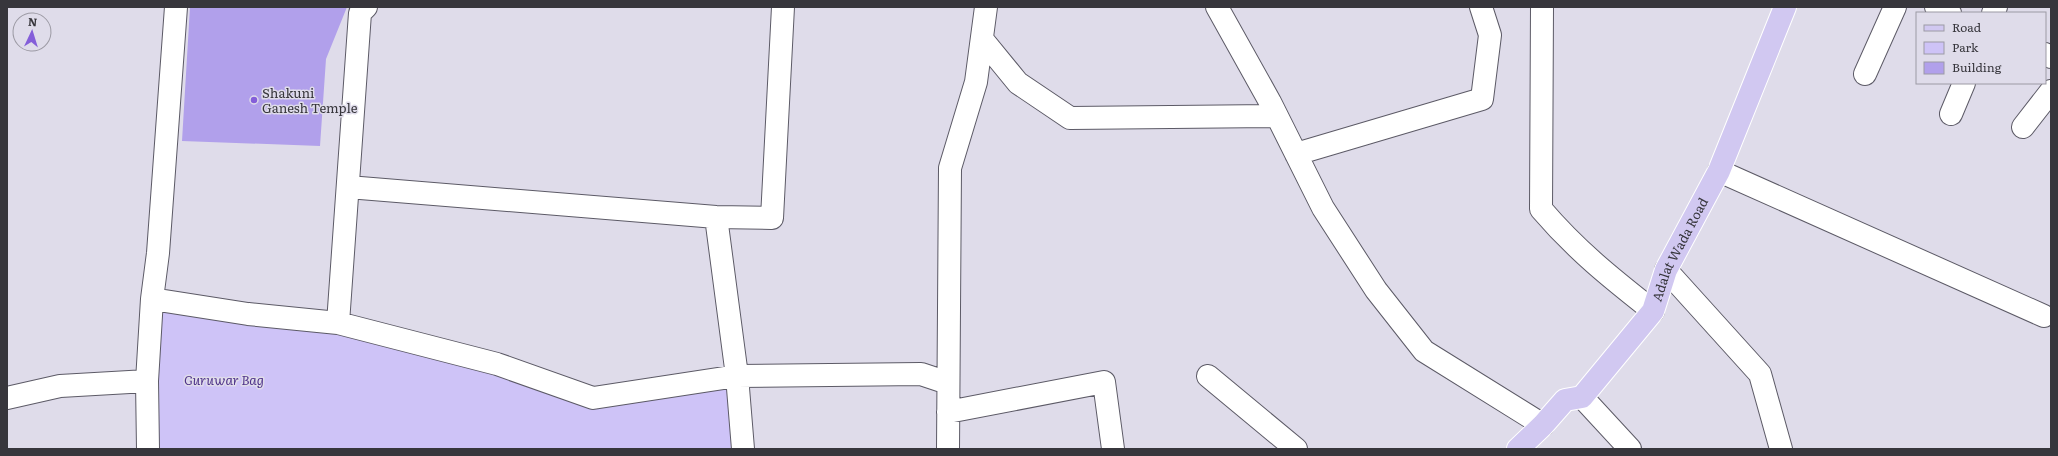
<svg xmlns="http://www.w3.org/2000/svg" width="2058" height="456" font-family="Literata,serif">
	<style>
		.green { fill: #cec3f7 }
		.building { fill: #b1a0eb }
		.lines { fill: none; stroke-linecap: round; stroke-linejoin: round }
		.minor-casing { stroke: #5c5a66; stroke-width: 24 }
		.major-casing { stroke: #fff; stroke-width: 24 }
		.minor { stroke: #fff; stroke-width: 22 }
		.major { stroke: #d1c8f1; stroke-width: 22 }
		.poi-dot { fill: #845ed9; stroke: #dfdcea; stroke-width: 1.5 }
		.labels { text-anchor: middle; stroke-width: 3; stroke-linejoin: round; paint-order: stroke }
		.poi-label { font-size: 13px; fill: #37363c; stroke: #dfdcea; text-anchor: start }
		.street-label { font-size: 13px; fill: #37363c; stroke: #dfdcea }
		.park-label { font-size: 13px; font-style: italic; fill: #4f338a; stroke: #dfdcea }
	</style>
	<rect width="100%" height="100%" fill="#dfdcea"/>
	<path class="green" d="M156,302L338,323L593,398L728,377L733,449H150Z"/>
	<path class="building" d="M190,7H347L326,59L320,146L182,141Z"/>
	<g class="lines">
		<defs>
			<path id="minor" d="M1217,7L1270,102L1323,208L1376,290L1424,351L1543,425
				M1542,7L1541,209C1576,250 1611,278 1653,311
				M1936,7L1950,13
				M1993,13L1996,7
				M982,39L1018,83L1070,118L1277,116
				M2045,54L2051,57
				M1865,74L1895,7
				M1951,114L1964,83
				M2023,127L2051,91
				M1296,154L1482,99L1490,35L1481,7
				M1719,171L2044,316
				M348,187L716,217L772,218L783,7
				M716,217L737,376L743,449
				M1666,270L1760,374L1781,449
				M152,299L248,314L338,323L497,364L593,398L737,376L921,374L948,383
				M338,323L360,13L366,7
				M1208,376L1296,449
				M1582,397L1630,449
				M7,398L60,386L147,381
				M948,412L1104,382L1113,449
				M148,449L147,381L152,299L158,253L176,7
				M948,449L950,168L976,82L986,7"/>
			<g id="major">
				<path id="s1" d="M1518,449L1543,425L1565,400L1582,397L1653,311L1666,270L1719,171L1785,7"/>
			</g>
		</defs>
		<use href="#minor" class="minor-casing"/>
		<use href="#major" class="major-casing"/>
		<use href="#minor" class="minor"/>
		<use href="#major" class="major"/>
	</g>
	<circle class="poi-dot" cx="254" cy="100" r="4"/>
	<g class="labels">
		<g class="poi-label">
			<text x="262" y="98">Shakuni<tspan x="262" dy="15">Ganesh Temple</tspan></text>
		</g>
		<g class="street-label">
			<text dy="5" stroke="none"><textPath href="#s1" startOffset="264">Adalat Wada Road</textPath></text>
		</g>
		<g class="park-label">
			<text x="224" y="385">Guruwar Bag</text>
		</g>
	</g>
	<rect width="2058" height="456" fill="none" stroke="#37363c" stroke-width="16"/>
	<rect x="1916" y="12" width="130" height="72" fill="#dfdcea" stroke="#9c9aa4"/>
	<rect x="1924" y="25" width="20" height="6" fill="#d1c8f1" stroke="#9c9aa4"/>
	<text x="1952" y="32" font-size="12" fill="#37363c">Road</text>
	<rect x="1924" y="42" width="20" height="12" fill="#cec3f7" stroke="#9c9aa4"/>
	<text x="1952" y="52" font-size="12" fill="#37363c">Park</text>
	<rect x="1924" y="62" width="20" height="12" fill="#b1a0eb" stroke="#9c9aa4"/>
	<text x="1952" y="72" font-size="12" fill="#37363c">Building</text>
	<g transform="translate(32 32) rotate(4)"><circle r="19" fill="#dfdcea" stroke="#9c9aa4"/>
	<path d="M0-3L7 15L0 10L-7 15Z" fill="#845ed9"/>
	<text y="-6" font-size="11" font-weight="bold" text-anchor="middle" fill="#37363c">N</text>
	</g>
</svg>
